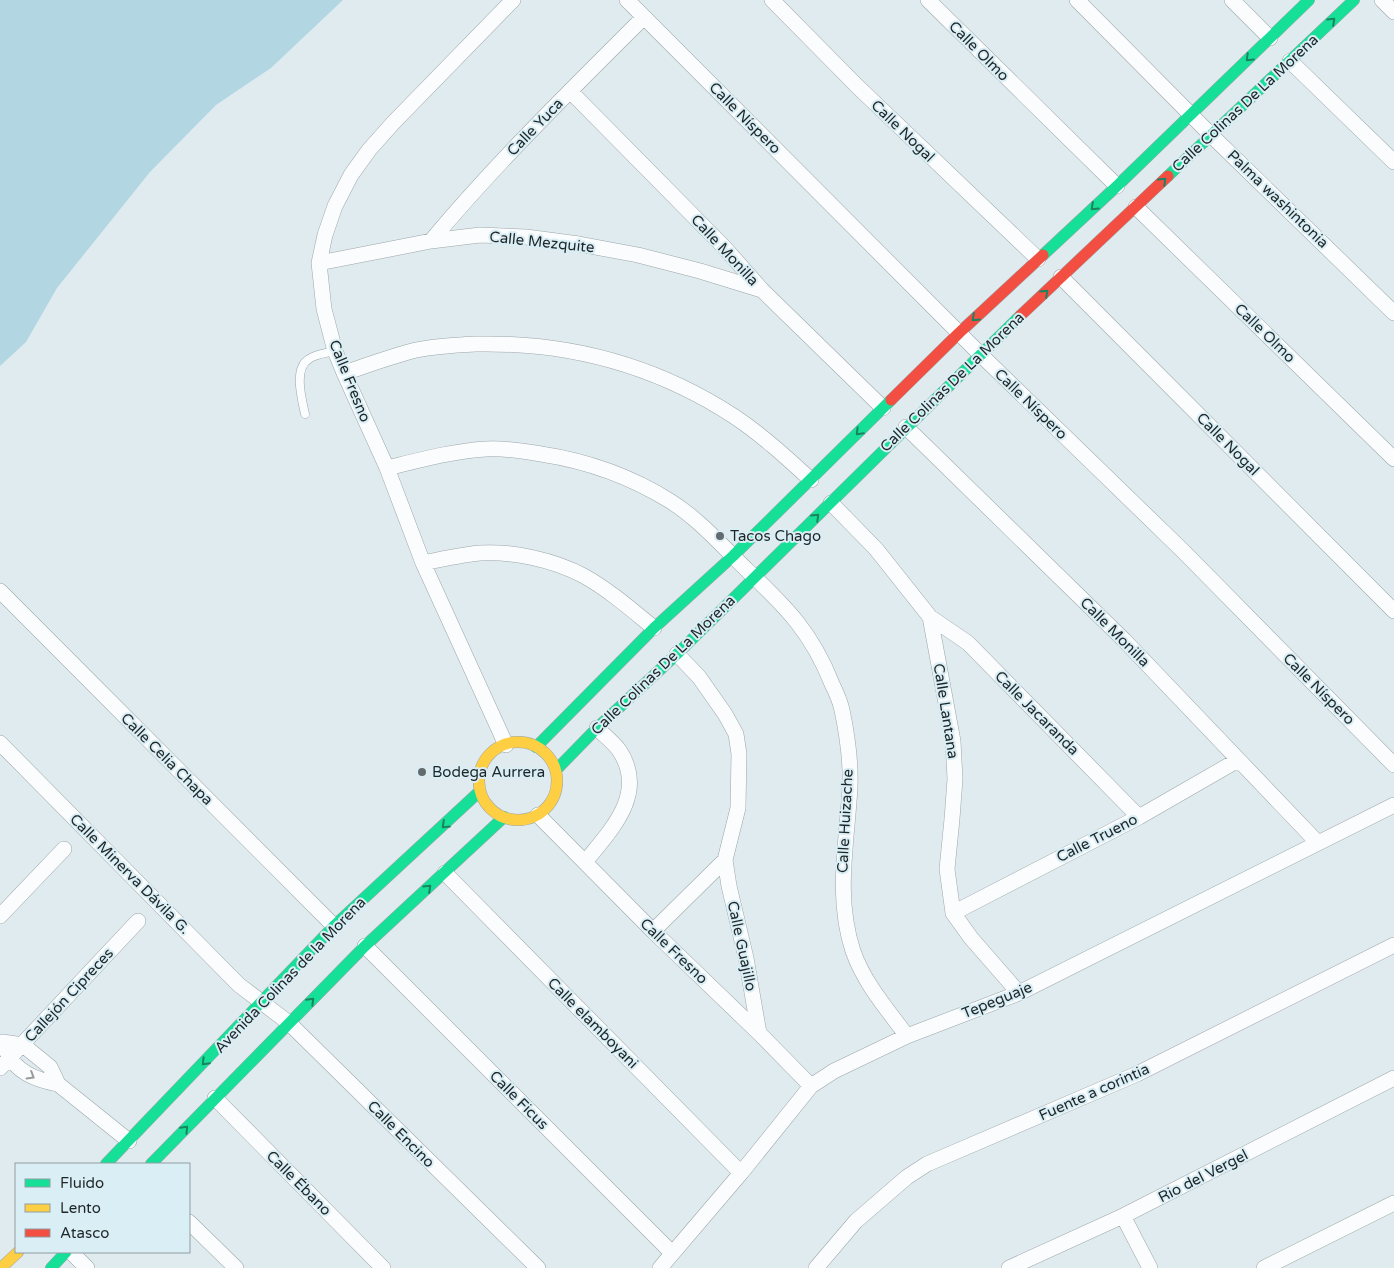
<svg xmlns="http://www.w3.org/2000/svg" width="1394" height="1268" font-family="'Varela Round',sans-serif">
	<style>
		.green { fill: #b2d7e3 }
		.lines { fill: none; stroke-linecap: round; stroke-linejoin: round }
		.lane-casing { stroke: #9da6a9; stroke-width: 9 }
		.street-casing { stroke: #9da6a9; stroke-width: 16 }
		.fast-casing { stroke: #9da6a9; stroke-width: 12 }
		.slow-casing { stroke: #9da6a9; stroke-width: 12 }
		.jam-casing { stroke: #9da6a9; stroke-width: 12 }
		.lane { stroke: #fafcfd; stroke-width: 8 }
		.street { stroke: #fafcfd; stroke-width: 15 }
		.fast { stroke: #16e098; stroke-width: 11 }
		.slow { stroke: #ffcf43; stroke-width: 11 }
		.jam { stroke: #f24e42; stroke-width: 11 }
		.oneway { stroke: #1a8360 }
		.oneway2 { stroke: #979c9d }
		.poi-dot { fill: #626b6e; stroke: #daeef5; stroke-width: 2 }
		.labels { text-anchor: middle; stroke-width: 4; stroke-linejoin: round; paint-order: stroke }
		.street-label { font-size: 15px; fill: #1e2628; stroke: #daeef5 }
		.poi-label { font-size: 15px; fill: #1e2628; stroke: #daeef5; text-anchor: start }
	</style>
	<rect width="100%" height="100%" fill="#e0ebef"/>
	<path class="green" d="M0,0H343L271,68L216,105L150,172L57,288L26,342L0,366Z"/>
	<g class="lines">
		<defs>
			<path id="lane" d="M305,414C302,400 293,368 309,359C316,354 327,353 335,351"/>
			<path id="street" d="M627,0L980,354L1183,551L1394,765
				M772,0L857,86L1038,259
				M928,0L1117,186
				M1077,0L1211,135L1394,313
				M1232,0L1270,38
				M1382,0L1394,12
				M1290,61L1394,162
				M570,91L724,247L762,290L883,408
				M1136,207L1394,459
				M431,241C497,162 571,90 644,17
				M319,263L431,241L480,235L526,237L579,244L638,255L700,271L762,290
				M1061,277L1394,611
				M344,373C368,365 392,356 416,350C436,346 456,345 476,344C569,342 657,366 735,417C762,435 787,458 811,480
				M906,427L1124,640L1318,843
				M387,468C420,460 453,451 486,449C504,448 524,451 541,454C587,461 630,476 670,501C699,519 723,547 748,571C787,608 812,633 832,684C836,692 840,701 842,710C847,734 851,762 850,787C847,843 835,897 853,951C864,983 887,1009 907,1036
				M831,503L876,549L930,617L953,741L955,779L952,819L947,869L953,913L971,938L1019,993
				M423,563C442,559 460,555 480,553C513,551 554,560 584,576C609,590 632,610 654,628
				M0,591L334,926
				M930,617L968,643L1139,817
				M677,654L699,677L725,714L736,734L739,754L738,808L725,860L729,886L746,958L759,1033
				M0,743L239,985L289,1023L538,1268
				M506,745L423,563L387,468L344,373L335,351L324,309L319,263L325,235L335,206L351,175L369,150L393,123L513,0
				M538,815L653,931L759,1033L811,1086
				M585,862C611,830 648,793 619,750C613,742 604,735 597,728
				M445,873L741,1173
				M953,913L1139,817L1238,760
				M0,916L64,849
				M653,931L725,860
				M365,946L672,1253
				M2,1042L23,1045L50,1067L58,1084L129,1141
				M6,1050C15,1072 36,1080 58,1084
				M0,1068L138,921
				M215,1098L383,1268
				M1123,1216L1150,1268
				M189,1222L236,1268
				M71,1252L87,1268
				M660,1268L741,1173L811,1086L834,1071L907,1036L1019,993L1394,805
				M816,1268L856,1221L907,1177L927,1164L1137,1074L1394,945
				M1009,1268L1123,1216L1394,1078
				M1264,1268L1394,1203"/>
			<path id="fast" d="M1168,176L1354,0
				M1043,255L1117,186L1309,0
				M536,747L654,628L733,556L891,400
				M556,770L597,728L677,654L1020,316
				M106,1164L334,926L480,791
				M151,1164L365,946L504,817
				M51,1268L66,1252"/>
			<path id="slow" d="M479 781a39 39 0 1 1 78 0a39 39 0 1 1-78 0Z
				M1,1268L18,1252"/>
			<path id="jam" d="M1020,316L1168,176
				M891,400L959,333L1043,255"/>
		</defs>
		<use href="#lane" class="lane-casing"/>
		<use href="#street" class="street-casing"/>
		<use href="#fast" class="fast-casing"/>
		<use href="#slow" class="slow-casing"/>
		<use href="#jam" class="jam-casing"/>
		<use href="#lane" class="lane"/>
		<use href="#street" class="street"/>
		<use href="#fast" class="fast"/>
		<use href="#slow" class="slow"/>
		<use href="#jam" class="jam"/>
	</g>
	<defs><path id="oneway-chevron" d="M-2-3.5L2.5 0L-2 3.5" fill="none" stroke-width="1.6" stroke-linecap="round" stroke-linejoin="round" transform="scale(1.25)"/></defs>
	<g class="oneway">
		<use href="#oneway-chevron" transform="translate(1332 21) rotate(-43)"/>
		<use href="#oneway-chevron" transform="translate(1249 58) rotate(136)"/>
		<use href="#oneway-chevron" transform="translate(1163 181) rotate(-44)"/>
		<use href="#oneway-chevron" transform="translate(1094 207) rotate(137)"/>
		<use href="#oneway-chevron" transform="translate(1045 293) rotate(-43)"/>
		<use href="#oneway-chevron" transform="translate(975 318) rotate(137)"/>
		<use href="#oneway-chevron" transform="translate(859 432) rotate(135)"/>
		<use href="#oneway-chevron" transform="translate(816 517) rotate(-44)"/>
		<use href="#oneway-chevron" transform="translate(445 825) rotate(137)"/>
		<use href="#oneway-chevron" transform="translate(428 888) rotate(-43)"/>
		<use href="#oneway-chevron" transform="translate(311 1001) rotate(-45)"/>
		<use href="#oneway-chevron" transform="translate(205 1062) rotate(134)"/>
		<use href="#oneway-chevron" transform="translate(185 1129) rotate(-46)"/>
	</g>
	<use class="oneway2" href="#oneway-chevron" transform="translate(31 1076) rotate(31)"/>
	<g class="poi-dot">
		<circle cx="720" cy="536" r="5"/>
		<circle cx="422" cy="772" r="5"/>
	</g>
	<g class="labels">
		<g class="street-label">
			<text transform="translate(979 51) rotate(45)" y="5">Calle Olmo</text>
			<text transform="translate(1245 103) rotate(-43)" y="5">Calle Colinas De La Morena</text>
			<text transform="translate(745 118) rotate(45)" y="5">Calle Níspero</text>
			<text transform="translate(535 127) rotate(-46)" y="5">Calle Yuca</text>
			<text transform="translate(903 131) rotate(44)" y="5">Calle Nogal</text>
			<text transform="translate(1278 199) rotate(44)" y="5">Palma washintonia</text>
			<text transform="translate(542 242) rotate(6)" y="5">Calle Mezquite</text>
			<text transform="translate(725 250) rotate(47)" y="5">Calle Monilla</text>
			<text transform="translate(1265 333) rotate(44)" y="5">Calle Olmo</text>
			<text transform="translate(350 381) rotate(68)" y="5">Calle Fresno</text>
			<text transform="translate(952 382) rotate(-44)" y="5">Calle Colinas De La Morena</text>
			<text transform="translate(1031 404) rotate(44)" y="5">Calle Níspero</text>
			<text transform="translate(1228 444) rotate(45)" y="5">Calle Nogal</text>
			<text transform="translate(1115 632) rotate(45)" y="5">Calle Monilla</text>
			<text transform="translate(663 665) rotate(-44)" y="5">Calle Colinas De La Morena</text>
			<text transform="translate(1319 689) rotate(45)" y="5">Calle Níspero</text>
			<text transform="translate(946 711) rotate(81)" y="5">Calle Lantana</text>
			<text transform="translate(1037 713) rotate(45)" y="5">Calle Jacaranda</text>
			<text transform="translate(167 759) rotate(45)" y="5">Calle Celia Chapa</text>
			<text transform="translate(845 821) rotate(-87)" y="5">Calle Huizache</text>
			<text transform="translate(1097 838) rotate(-27)" y="5">Calle Trueno</text>
			<text transform="translate(130 874) rotate(45)" y="5">Calle Minerva Dávila G.</text>
			<text transform="translate(742 946) rotate(78)" y="5">Calle Guajillo</text>
			<text transform="translate(674 951) rotate(44)" y="5">Calle Fresno</text>
			<text transform="translate(290 975) rotate(-46)" y="5">Avenida Colinas de la Morena</text>
			<text transform="translate(69 995) rotate(-47)" y="5">Callejón Cipreces</text>
			<text transform="translate(997 1000) rotate(-22)" y="5">Tepeguaje</text>
			<text transform="translate(593 1023) rotate(45)" y="5">Calle elamboyani</text>
			<text transform="translate(1094 1092) rotate(-24)" y="5">Fuente a corintia</text>
			<text transform="translate(519 1100) rotate(45)" y="5">Calle Ficus</text>
			<text transform="translate(401 1134) rotate(45)" y="5">Calle Encino</text>
			<text transform="translate(1203 1176) rotate(-27)" y="5">Rio del Vergel</text>
			<text transform="translate(299 1183) rotate(45)" y="5">Calle Ébano</text>
		</g>
		<g class="poi-label">
			<text x="730" y="541">Tacos Chago</text>
			<text x="432" y="777">Bodega Aurrera</text>
		</g>
	</g>
	<rect x="15" y="1163" width="175" height="90" fill="#daeef5" stroke="#8f9ea3"/>
	<rect x="25" y="1179" width="25" height="8" fill="#16e098" stroke="#8f9ea3"/>
	<text x="60" y="1188" font-size="15" fill="#1e2628">Fluido</text>
	<rect x="25" y="1204" width="25" height="8" fill="#ffcf43" stroke="#8f9ea3"/>
	<text x="60" y="1213" font-size="15" fill="#1e2628">Lento</text>
	<rect x="25" y="1229" width="25" height="8" fill="#f24e42" stroke="#8f9ea3"/>
	<text x="60" y="1238" font-size="15" fill="#1e2628">Atasco</text>
</svg>
